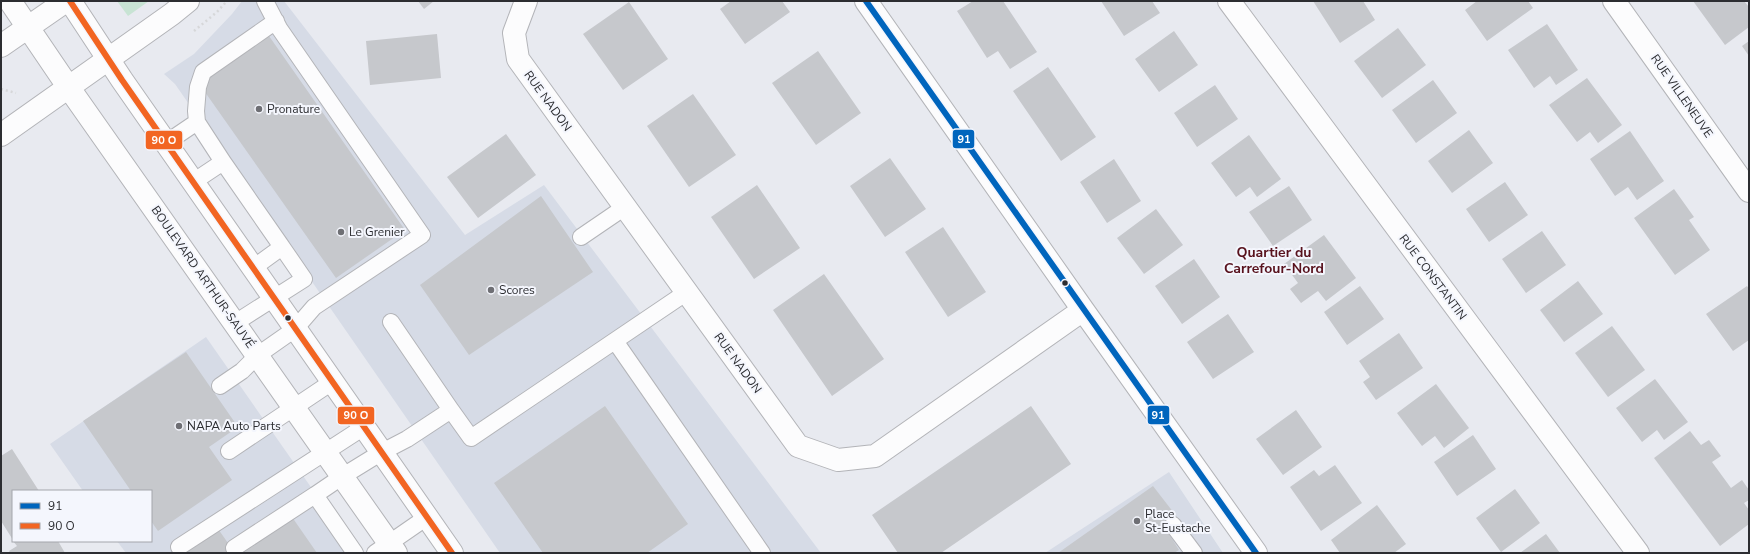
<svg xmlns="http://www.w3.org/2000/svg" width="1750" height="554" font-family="'Nunito Sans',sans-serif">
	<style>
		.built { fill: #d6dbe6 }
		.green { fill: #c8e4d4 }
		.building { fill: #c6c8cc }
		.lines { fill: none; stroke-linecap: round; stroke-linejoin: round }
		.lane-casing { stroke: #b3b4b8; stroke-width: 18 }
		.street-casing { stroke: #b3b4b8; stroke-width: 24 }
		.secondary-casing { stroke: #b3b4b8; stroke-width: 24 }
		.primary-casing { stroke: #b3b4b8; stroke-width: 24 }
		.path { stroke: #d6d7d9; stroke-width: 2.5; stroke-dasharray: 2 3; stroke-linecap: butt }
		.lane { stroke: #fcfcfd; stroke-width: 16 }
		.street { stroke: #fcfcfd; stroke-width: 22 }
		.secondary { stroke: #fcfcfd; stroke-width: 22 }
		.primary { stroke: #fcfcfd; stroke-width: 22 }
		.bus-1-casing { stroke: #f4f6fd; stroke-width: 9 }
		.bus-2-casing { stroke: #f4f6fd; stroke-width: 9 }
		.bus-1 { stroke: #0065bd; stroke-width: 6 }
		.bus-2 { stroke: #f26522; stroke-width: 6 }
		.poi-dot { fill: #6e6f74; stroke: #f4f6fd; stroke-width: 1.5 }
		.bus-dot { fill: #2c2d31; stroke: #f4f6fd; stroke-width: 1.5 }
		.labels { text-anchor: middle; stroke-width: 4; stroke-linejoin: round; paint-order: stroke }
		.street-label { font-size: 12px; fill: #2c2d31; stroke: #f4f6fd }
		.poi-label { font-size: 12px; fill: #2c2d31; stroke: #f4f6fd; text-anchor: start }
		.quarter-label { font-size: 14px; font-weight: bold; fill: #58121d; stroke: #f4f6fd }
		.line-badge { stroke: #f4f6fd; stroke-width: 1.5 }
		.badge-label { font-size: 11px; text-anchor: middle; font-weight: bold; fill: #fff }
	</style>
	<rect width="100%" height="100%" fill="#e8eaf0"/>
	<path class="built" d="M242,1H284L465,235L544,185L821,553H500L175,84L164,74L194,54L232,14Z
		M206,337L357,553H126L117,541H151V491H83L50,444Z
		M1169,472L1223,553H1045Z"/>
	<path class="green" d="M117,1H149L128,16Z"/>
	<path class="building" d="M418,1H434L424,9Z
		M731,1H782L790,12L745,44L720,9Z
		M973,1H1003L1037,52L1010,69L998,51L987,58L957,11Z
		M1101,1H1152L1160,13L1124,36Z
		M1313,1H1363L1375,20L1340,43Z
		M1477,1H1528L1533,8L1487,41L1465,10Z
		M1693,1H1744L1749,7V27L1725,45Z
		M629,2L668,59L623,90L583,34Z
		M1547,24L1578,70L1556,85L1550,76L1534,88L1508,50Z
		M1398,28L1426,65L1382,98L1354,61Z
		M1174,31L1198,65L1159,92L1135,59Z
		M437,34L441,78L370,85L366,41Z
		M269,36L405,230L336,278L200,85Z
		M1749,41V56L1742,46Z
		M818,51L861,113L816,145L772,83Z
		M1048,67L1096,137L1061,161L1013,91Z
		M1587,78L1622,125L1598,143L1590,132L1577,142L1549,105Z
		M1433,80L1457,113L1416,143L1392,110Z
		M1215,85L1238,119L1197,147L1174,113Z
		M693,94L736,155L689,187L647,126Z
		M1469,130L1493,163L1452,193L1428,161Z
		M1630,131L1664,181L1637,200L1628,187L1615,196L1590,159Z
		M506,134L536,175L478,218L447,177Z
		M1249,135L1281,179L1257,197L1250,187L1236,197L1211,163Z
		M890,158L926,209L885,237L850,186Z
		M1114,159L1141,201L1107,223L1080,182Z
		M1505,182L1528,215L1489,242L1466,209Z
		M757,185L800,248L754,279L711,217Z
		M1289,186L1312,220L1273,246L1249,212Z
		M1674,189L1694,217L1689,220L1710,250L1675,275L1634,218Z
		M541,196L593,272L469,355L420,285Z
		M1156,209L1183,245L1144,274L1117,238Z
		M943,227L986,292L948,317L905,252Z
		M1542,231L1566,265L1526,293L1502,259Z
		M1324,235L1356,278L1326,301L1318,291L1301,303L1290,289L1298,283L1284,264Z
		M1194,259L1220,297L1182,324L1155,286Z
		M824,274L884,359L832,396L773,310Z
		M1578,281L1603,314L1564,342L1540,310Z
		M1360,286L1384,319L1347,345L1324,312Z
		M1747,286L1749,289V340L1733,351L1706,314Z
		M1228,314L1254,352L1213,379L1187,342Z
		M1612,326L1645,370L1608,397L1575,353Z
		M1399,333L1423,368L1376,400L1363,382L1370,377L1359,361Z
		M186,352L238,427L209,447L232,480L158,531L151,521V491H131L83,421Z
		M1655,379L1688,422L1664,440L1657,430L1642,442L1616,408Z
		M1436,384L1469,428L1444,448L1435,436L1422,446L1397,413Z
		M605,406L688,524L647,553H543L494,483Z
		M1031,406L1071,464L941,553H898L872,515Z
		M1296,410L1322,447L1283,475L1256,439Z
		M1690,431L1701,445L1709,440L1721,456L1712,462L1731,488L1742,480L1749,490V500L1744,503L1749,510V524L1720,546L1654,458Z
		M1473,435L1496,469L1457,496L1434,462Z
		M12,449L39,491H13V540L1,521V456Z
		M1335,465L1362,503L1321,531L1290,487L1314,470L1319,476Z
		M1153,486L1177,517L1164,526L1179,550L1174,553H1058Z
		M1515,489L1540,523L1501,552L1476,518Z
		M1377,505L1406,544L1394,553H1340L1331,540Z
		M292,517L317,553H240Z
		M216,526L235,553H177Z
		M1546,534L1560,553H1520Z
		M13,541H58L65,553H10L9,551L17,546Z"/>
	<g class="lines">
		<defs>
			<path id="lane" d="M166,143L197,122
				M223,162L197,122L196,111L198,87L203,72L276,21
				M193,182L223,162L282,247L253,268
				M581,237L625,207
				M235,323L304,279L282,247
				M615,341L762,553
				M220,386L242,371L258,355L295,329L314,307L422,235L279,28L265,1
				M451,410L471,438L687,292
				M229,451L332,382
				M1173,525L1194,553
				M179,547L364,427
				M234,548L315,495
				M355,553L315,495L343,476L382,452L407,439L451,410L391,322
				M375,553L427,517"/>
			<path id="street" d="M526,1L514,33L518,59L798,446L838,460L875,456L1083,310
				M866,1L1083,310L1256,553
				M1229,1L1638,553
				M1614,1L1749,191"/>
			<path id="secondary" d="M1,46L66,1
				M1,135L172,14L188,1"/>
			<path id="primary" d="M10,1L69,88L396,553
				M70,1L122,80L452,553"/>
		</defs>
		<use href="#lane" class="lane-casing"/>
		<use href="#street" class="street-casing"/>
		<use href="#secondary" class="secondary-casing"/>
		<use href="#primary" class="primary-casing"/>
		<path class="path" d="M194,31L217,12L227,1
			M1,89L16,93"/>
		<use href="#lane" class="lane"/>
		<use href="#street" class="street"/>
		<use href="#secondary" class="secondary"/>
		<use href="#primary" class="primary"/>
		<defs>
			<path id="bus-1" d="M866,1L1256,553"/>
			<path id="bus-2" d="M70,1L122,80L452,553"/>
		</defs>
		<use href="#bus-1" class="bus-1-casing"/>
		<use href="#bus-2" class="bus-2-casing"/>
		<use href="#bus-1" class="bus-1"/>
		<use href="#bus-2" class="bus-2"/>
	</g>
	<g class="poi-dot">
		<circle cx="259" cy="109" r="4"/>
		<circle cx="341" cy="232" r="4"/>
		<circle cx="491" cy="290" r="4"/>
		<circle cx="179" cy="426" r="4"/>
		<circle cx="1137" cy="521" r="4"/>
	</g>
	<g class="bus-dot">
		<circle cx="1065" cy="283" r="3.5"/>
		<circle cx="288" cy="318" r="3.5"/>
	</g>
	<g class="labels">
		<g class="street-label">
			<text transform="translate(1682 96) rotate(55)" y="4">RUE VILLENEUVE</text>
			<text transform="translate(548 101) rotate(54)" y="4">RUE NADON</text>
			<text transform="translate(203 277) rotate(55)" y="4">BOULEVARD ARTHUR-SAUVÉ</text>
			<text transform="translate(1433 277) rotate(53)" y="4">RUE CONSTANTIN</text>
			<text transform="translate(738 363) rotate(54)" y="4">RUE NADON</text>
		</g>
		<g class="poi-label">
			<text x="267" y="113">Pronature</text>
			<text x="349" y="236">Le Grenier</text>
			<text x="499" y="294">Scores</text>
			<text x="187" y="430">NAPA Auto Parts</text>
			<text x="1145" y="518">Place<tspan x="1145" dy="14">St-Eustache</tspan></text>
		</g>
		<g class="quarter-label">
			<text x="1274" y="257">Quartier du<tspan x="1274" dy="16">Carrefour-Nord</tspan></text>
		</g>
	</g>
	<g class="line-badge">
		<rect x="952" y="129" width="23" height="20" rx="4" fill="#0065bd"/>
		<rect x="145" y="130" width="38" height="20" rx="4" fill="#f26522"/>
		<rect x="1147" y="405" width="23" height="20" rx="4" fill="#0065bd"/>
		<rect x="337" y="406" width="38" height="19" rx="4" fill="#f26522"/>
	</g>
	<g class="badge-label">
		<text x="964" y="143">91</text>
		<text x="164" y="144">90 O</text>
		<text x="1158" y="419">91</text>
		<text x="356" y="419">90 O</text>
	</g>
	<rect width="1750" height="554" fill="none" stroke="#2c2d31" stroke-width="4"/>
	<rect x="12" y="490" width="140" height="52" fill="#f4f6fd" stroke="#a4a6ab"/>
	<rect x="20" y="503" width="20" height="6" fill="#0065bd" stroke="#a4a6ab"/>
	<text x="48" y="510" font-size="12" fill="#2c2d31">91</text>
	<rect x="20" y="523" width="20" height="6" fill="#f26522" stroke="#a4a6ab"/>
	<text x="48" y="530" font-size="12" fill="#2c2d31">90 O</text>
</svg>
